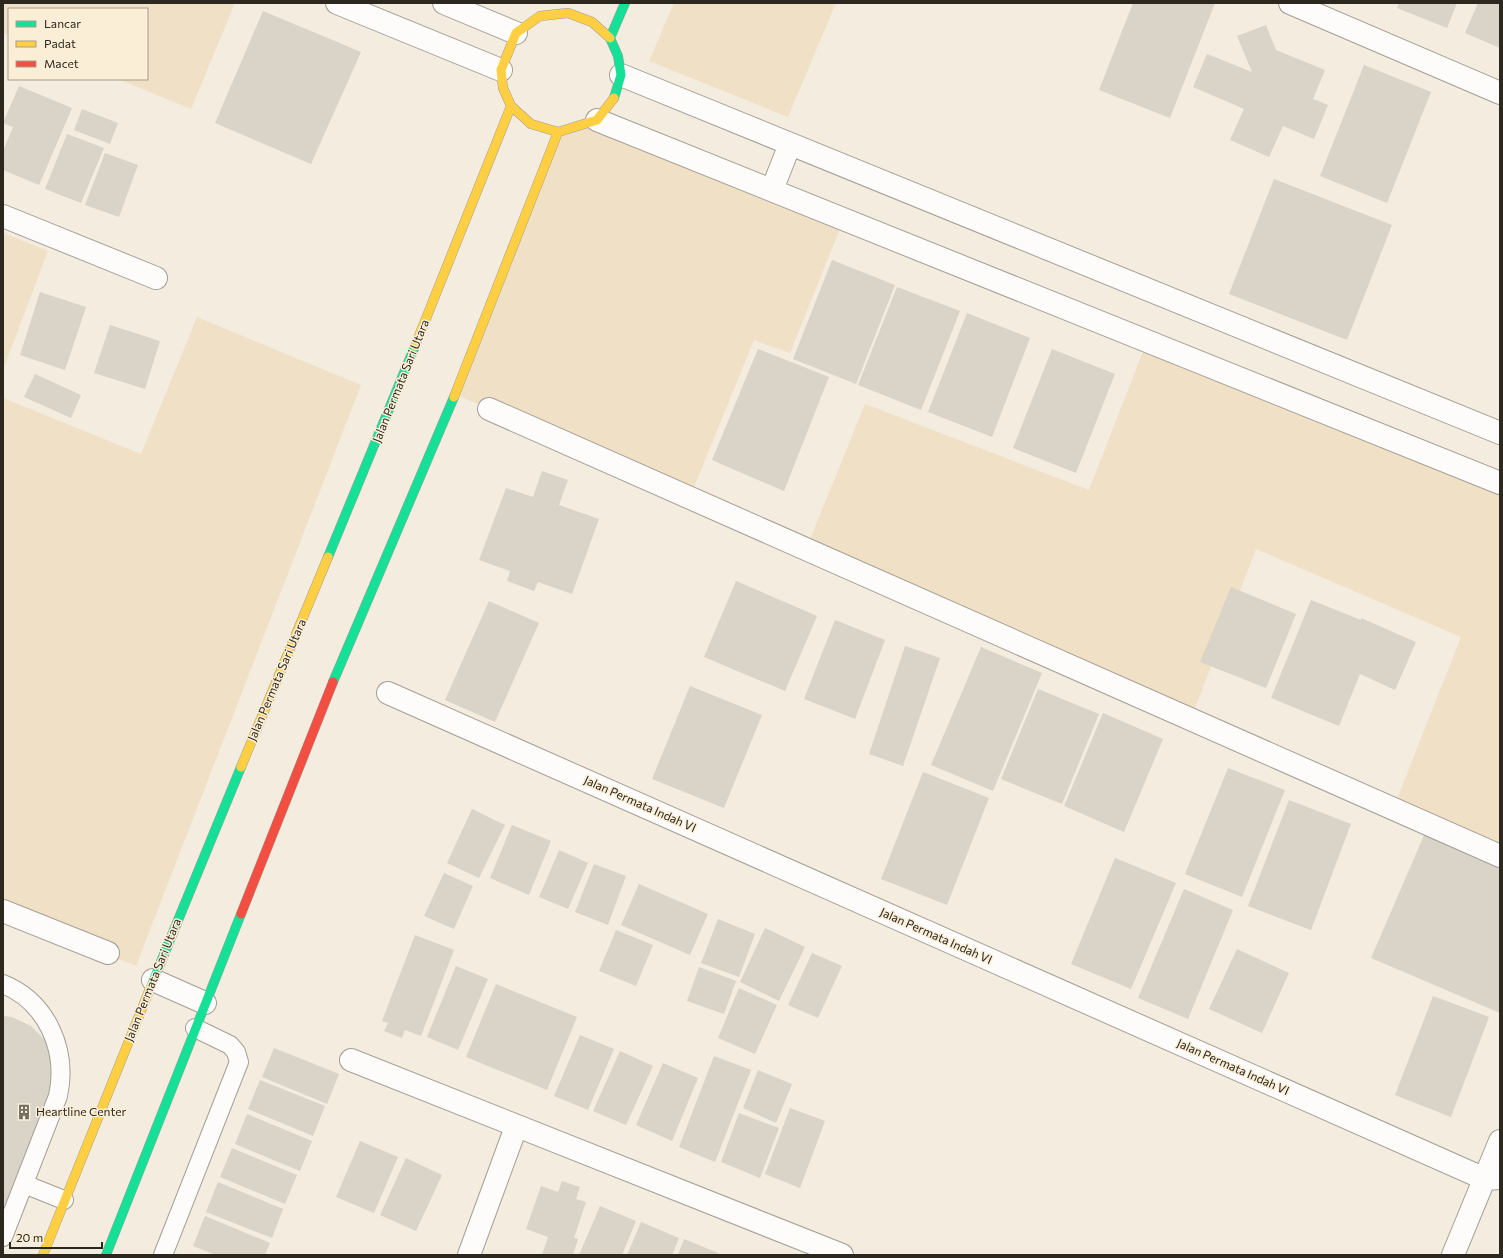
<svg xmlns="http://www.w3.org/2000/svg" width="1503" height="1258" font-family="Commissioner,sans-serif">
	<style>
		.grass { fill: #f0e1c6 }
		.building { fill: #d9d3c8 }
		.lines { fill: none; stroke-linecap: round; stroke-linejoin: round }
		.lane-casing { stroke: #a49f95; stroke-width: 20 }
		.street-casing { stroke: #a49f95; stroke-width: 24 }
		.fast-casing { stroke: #a49f95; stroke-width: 10 }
		.slow-casing { stroke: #a49f95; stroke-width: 10 }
		.jam-casing { stroke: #a49f95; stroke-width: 10 }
		.lane { stroke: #fdfcfa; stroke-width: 18 }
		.street { stroke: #fdfcfa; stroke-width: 22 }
		.fast { stroke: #16e098; stroke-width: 9 }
		.slow { stroke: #ffcf43; stroke-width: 9 }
		.jam { stroke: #f24e42; stroke-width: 9 }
		.labels { text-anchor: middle; stroke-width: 3; stroke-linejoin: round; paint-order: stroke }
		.street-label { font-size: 12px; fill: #2c271f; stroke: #fbeed7 }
		.poi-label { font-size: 12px; fill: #2c271f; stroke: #fbeed7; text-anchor: start }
	</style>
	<rect width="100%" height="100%" fill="#f3ecdf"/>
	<path class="grass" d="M3,3H235L191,109L118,79H147V9H9V35L3,33Z
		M674,3H836L788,117L649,61Z
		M597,120L844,219L790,353L754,340L690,497L455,394L558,132Z
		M3,233L48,251L3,370Z
		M197,317L361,385L136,966L3,911V398L141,454Z
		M1147,341L1500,483V856L1393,809L1461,637L1256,549L1191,719L806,549L865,404L1089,490Z"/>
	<path class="building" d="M1133,3H1215L1170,118L1099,90Z
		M1399,3H1457L1447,28L1397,8Z
		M1478,3H1500V48L1465,33Z
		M263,11L361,52L311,164L215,123Z
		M1266,25L1276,50L1325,70L1313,99L1328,105L1314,139L1283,126L1269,157L1230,140L1244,109L1193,87L1207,54L1252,72L1237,36Z
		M1364,65L1431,92L1387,203L1320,176Z
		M19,86L72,108L39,185L3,170V151L13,127L3,123Z
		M82,109L118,123L110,144L74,130Z
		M67,134L104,148L81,203L45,189Z
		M105,153L138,165L119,217L85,205Z
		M1274,179L1392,225L1347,340L1229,294Z
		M832,260L895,285L856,384L793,359Z
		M897,287L960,311L921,410L858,385Z
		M40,292L86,307L65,370L20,355Z
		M967,313L1030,338L992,437L928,412Z
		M110,325L160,341L145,389L94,373Z
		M758,349L829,377L784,491L712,460Z
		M1052,349L1115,374L1076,473L1013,448Z
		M35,374L81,395L71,418L24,397Z
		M542,471L568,480L559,505L599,519L572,594L538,582L534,591L507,581L510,571L479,560L506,488L533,497Z
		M736,581L817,616L785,691L704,657Z
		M1231,587L1296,614L1266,688L1200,662Z
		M1311,600L1361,620V618L1416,642L1395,690L1360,674L1339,726L1271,698Z
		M489,601L539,623L495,722L445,700Z
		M835,620L885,640L855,719L804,699Z
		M905,646L940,658L903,766L869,754Z
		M981,647L1042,673L993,791L931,765Z
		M690,686L762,715L724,808L652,779Z
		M1038,689L1099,714L1062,804L1001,779Z
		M1103,713L1163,739L1124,832L1064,806Z
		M1228,768L1285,790L1242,897L1185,874Z
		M923,772L989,798L947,905L881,879Z
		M1289,800L1351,824L1311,930L1248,906Z
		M472,809L505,825L479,878L447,863Z
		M512,825L551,841L529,895L490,878Z
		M1425,833L1500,864V1013L1371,958Z
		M559,850L588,863L568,909L539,897Z
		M1115,858L1176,883L1131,989L1071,964Z
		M594,864L626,876L608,925L575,912Z
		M444,873L473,886L454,929L424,916Z
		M639,884L708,914L690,955L621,925Z
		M1184,889L1233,910L1188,1019L1138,998Z
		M718,919L755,934L739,977L701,963Z
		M765,928L805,947L779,1001L740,982Z
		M616,930L653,945L636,986L599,971Z
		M415,935L454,950L421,1036L405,1030L402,1038L384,1031L388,1023L382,1021Z
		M1237,949L1289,973L1262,1033L1209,1009Z
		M812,953L842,966L818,1018L788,1005Z
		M456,966L488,979L458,1050L427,1037Z
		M699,967L736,981L724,1014L687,1001Z
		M496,984L577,1017L547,1090L466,1057Z
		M739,988L777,1005L755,1054L718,1038Z
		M1433,996L1489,1017L1451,1117L1395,1095Z
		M3,1016L12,1017L31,1026L46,1041L55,1061L57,1082L40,1120L3,1211Z
		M580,1035L614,1049L588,1110L554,1096Z
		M274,1048L339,1074L327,1104L262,1077Z
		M620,1051L653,1066L626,1125L593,1111Z
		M714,1056L751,1070L715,1162L679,1147Z
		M663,1063L698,1078L672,1141L636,1125Z
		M758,1070L792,1084L776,1123L743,1108Z
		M260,1080L325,1106L313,1136L248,1109Z
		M790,1108L825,1121L800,1188L765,1174Z
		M739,1113L779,1128L760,1178L721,1162Z
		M247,1114L312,1141L300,1171L235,1144Z
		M360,1141L398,1157L374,1213L336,1197Z
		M232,1148L297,1175L285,1204L220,1177Z
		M406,1158L442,1175L416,1231L380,1215Z
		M562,1181L580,1187L576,1199L586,1202L574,1238L578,1239L573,1255H542L548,1237L526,1229L541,1186L558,1192Z
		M218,1182L283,1209L272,1238L206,1212Z
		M600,1206L636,1221L622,1255H579Z
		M205,1216L270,1243L265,1255H216L193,1246Z
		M641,1222L679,1238L672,1255H627Z
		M684,1239L718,1253L717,1255H678Z"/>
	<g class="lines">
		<defs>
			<path id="lane" d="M3,984C47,1002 68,1050 58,1096L3,1237
				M24,1184L64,1200
				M163,1255L239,1062L236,1052L230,1045L195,1028"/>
			<path id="street" d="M337,3L501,70
				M444,3L516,33
				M1290,3L1500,93
				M621,75L1500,433
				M597,120L1500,483
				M772,190L790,144
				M3,216L156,278
				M489,409L1500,856
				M388,693L1485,1179L1500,1178
				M3,911L108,953
				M153,980L205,1003
				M351,1060L842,1255
				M469,1255L516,1127
				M1453,1255L1500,1141"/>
			<path id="fast" d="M614,98L621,75L618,56L610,38L625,3
				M328,557L415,346
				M333,682L454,397
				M151,986L241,767
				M106,1255L241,914"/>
			<path id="slow" d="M610,38L592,22L568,13L540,16L516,33L501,70L503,88L511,106L531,124L558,132L597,120L614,98
				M415,346L511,106
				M454,397L558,132
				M241,767L328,557
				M43,1255L151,986"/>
			<path id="jam" d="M241,914L333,682"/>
		</defs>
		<use href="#lane" class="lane-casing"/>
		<use href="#street" class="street-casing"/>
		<use href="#fast" class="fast-casing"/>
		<use href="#slow" class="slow-casing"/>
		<use href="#jam" class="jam-casing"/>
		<use href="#lane" class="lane"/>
		<use href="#street" class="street"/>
		<use href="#fast" class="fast"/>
		<use href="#slow" class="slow"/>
		<use href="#jam" class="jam"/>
	</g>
	<defs>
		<symbol id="building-bare" viewBox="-9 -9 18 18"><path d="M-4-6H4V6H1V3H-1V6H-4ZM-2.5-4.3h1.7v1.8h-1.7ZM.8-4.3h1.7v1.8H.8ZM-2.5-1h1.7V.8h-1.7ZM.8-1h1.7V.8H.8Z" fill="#726c62" stroke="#fbeed7" stroke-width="2.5" paint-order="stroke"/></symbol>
	</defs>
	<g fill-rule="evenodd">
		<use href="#building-bare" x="13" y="1101" width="22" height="22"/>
	</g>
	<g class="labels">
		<g class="street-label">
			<text transform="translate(401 381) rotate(-68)" y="4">Jalan Permata Sari Utara</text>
			<text transform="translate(277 680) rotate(-67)" y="4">Jalan Permata Sari Utara</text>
			<text transform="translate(640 804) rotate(24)" y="4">Jalan Permata Indah VI</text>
			<text transform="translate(936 936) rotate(24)" y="4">Jalan Permata Indah VI</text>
			<text transform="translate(153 980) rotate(-68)" y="4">Jalan Permata Sari Utara</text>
			<text transform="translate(1233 1067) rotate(24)" y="4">Jalan Permata Indah VI</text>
		</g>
		<g class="poi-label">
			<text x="36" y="1116">Heartline Center</text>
		</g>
	</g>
	<rect width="1503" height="1258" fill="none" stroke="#2c271f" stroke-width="8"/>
	<rect x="8" y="8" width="140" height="72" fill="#fbeed7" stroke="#a89e8d"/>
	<rect x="16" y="21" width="20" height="6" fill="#16e098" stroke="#a89e8d"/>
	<text x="44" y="28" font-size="12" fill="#2c271f">Lancar</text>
	<rect x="16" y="41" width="20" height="6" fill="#ffcf43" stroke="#a89e8d"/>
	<text x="44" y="48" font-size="12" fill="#2c271f">Padat</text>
	<rect x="16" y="61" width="20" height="6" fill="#f24e42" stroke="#a89e8d"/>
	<text x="44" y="68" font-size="12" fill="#2c271f">Macet</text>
	<path d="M10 1242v6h92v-6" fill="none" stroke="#2c271f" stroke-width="2"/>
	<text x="16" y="1242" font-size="12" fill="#2c271f" stroke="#fbeed7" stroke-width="3" paint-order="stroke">20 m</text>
</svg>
